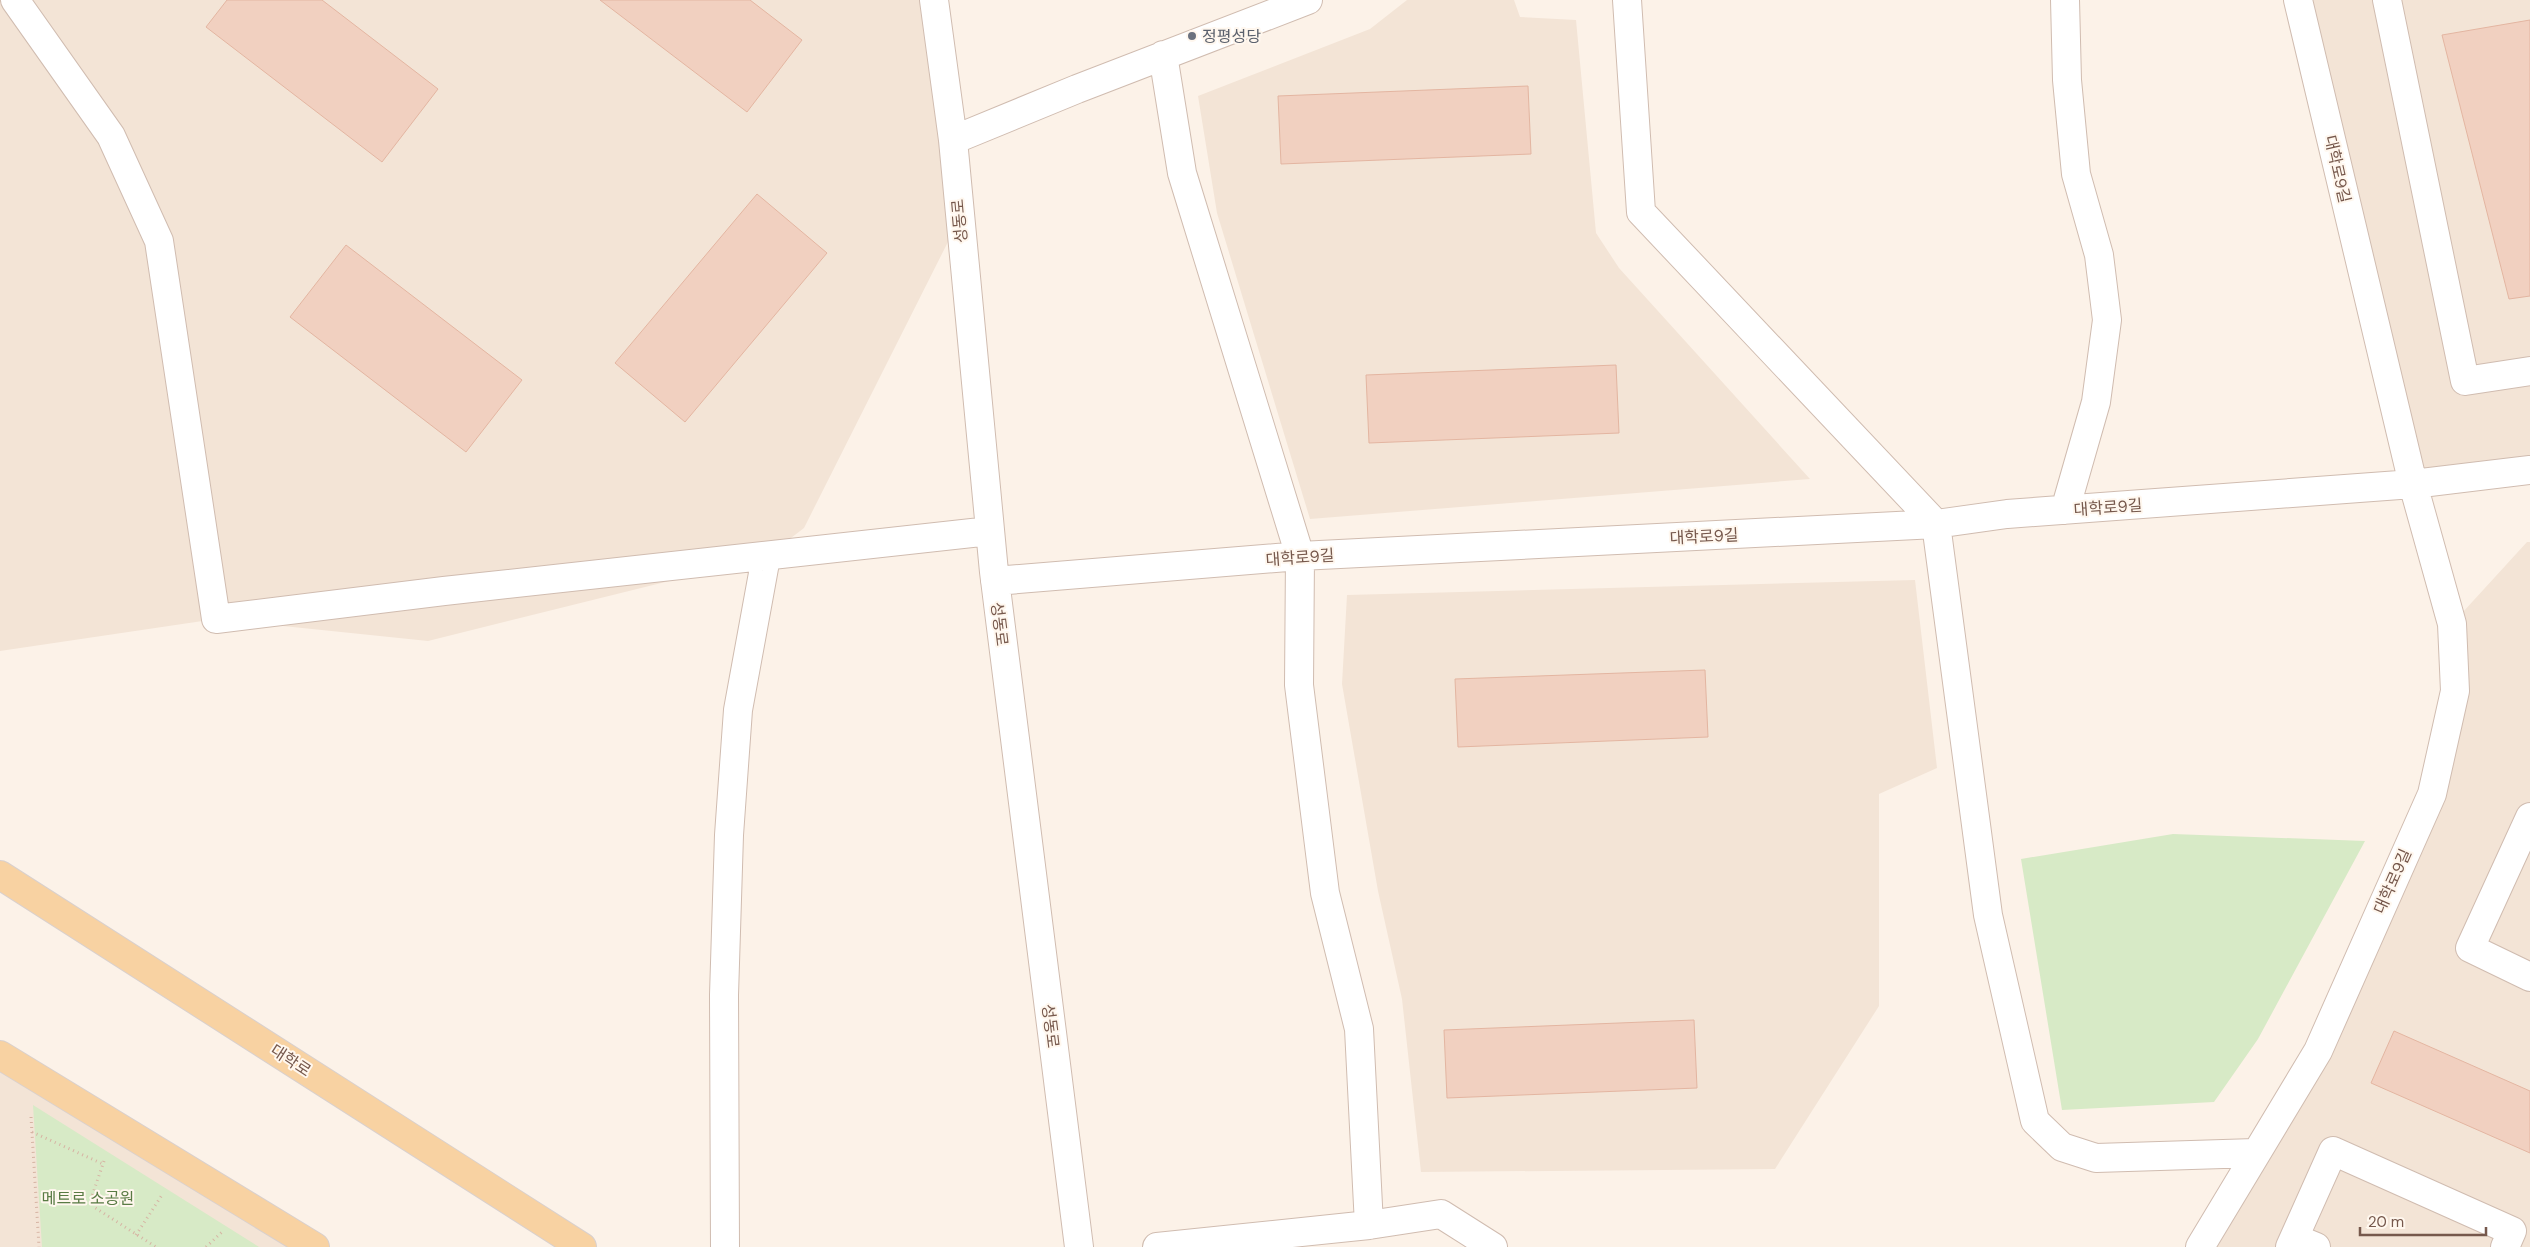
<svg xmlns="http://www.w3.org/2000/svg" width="2530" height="1247" font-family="'DM Sans','Noto Sans KR',sans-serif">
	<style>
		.residential { fill: #f3e4d6 }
		.green { fill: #d7eac6 }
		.building { fill: #f1d0c0; stroke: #e3b5a1 }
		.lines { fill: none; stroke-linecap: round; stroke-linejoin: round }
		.minor-casing { stroke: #d0bcb0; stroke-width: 30 }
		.major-casing { stroke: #d9d0cd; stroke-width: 30 }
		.path { stroke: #d6b3a3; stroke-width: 3; stroke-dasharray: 1 4; stroke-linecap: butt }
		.minor { stroke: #fff; stroke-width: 28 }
		.major { stroke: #f8d2a2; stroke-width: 28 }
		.worship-dot { fill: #6b7280; stroke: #fff7ee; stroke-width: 2 }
		.labels { text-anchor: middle; stroke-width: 4; stroke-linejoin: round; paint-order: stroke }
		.worship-label { font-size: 16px; fill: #5b616d; stroke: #fff7ee; text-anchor: start }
		.street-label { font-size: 16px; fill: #76584c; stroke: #fff7ee }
		.park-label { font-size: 16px; fill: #597b44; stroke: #fff7ee }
	</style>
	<rect width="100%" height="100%" fill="#fcf2e8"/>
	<path class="residential" d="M0,0H931L959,220L804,528L766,557L428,641L216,619L0,651Z
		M1407,0H1514L1520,17L1576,20L1596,233L1619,268L1810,479L1310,519L1217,213L1198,96L1370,29Z
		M2293,0H2530V470L2413,484Z
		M2527,542H2530V1247H2210L2436,775L2452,624Z
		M1915,580L1937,768L1879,794V1006L1775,1169L1421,1172L1402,999L1378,891L1342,684L1347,595Z
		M0,1057L315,1247H0Z"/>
	<path class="green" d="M2173,834L2365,841L2258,1039L2214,1102L2062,1110L2021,859Z
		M33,1105L259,1247H42Z"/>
	<path class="building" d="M227,0H322L438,89L382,162L206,27Z
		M600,0H750L802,40L747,112Z
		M2530,20V296L2509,299L2442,35Z
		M1528,86L1531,154L1281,164L1278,96Z
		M757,194L827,253L685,422L615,363Z
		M346,245L522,380L466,452L290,317Z
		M1616,365L1619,433L1369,443L1366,375Z
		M1705,670L1708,737L1458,747L1455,679Z
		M1694,1020L1697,1088L1447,1098L1444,1030Z
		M2394,1031L2530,1091V1153L2371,1083Z"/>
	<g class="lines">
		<defs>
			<path id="minor" d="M15,0L111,136L159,241L216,619L444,591L990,531
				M934,0L953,140L994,572L1079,1247
				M1627,0L1641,212L1936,524L1988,915L2035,1121L2062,1147L2096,1158L2255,1153
				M2065,0L2067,80L2076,174L2099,255L2107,320L2096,402L2065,510
				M2387,0L2465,381L2530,371
				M1163,55L1182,173L1300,556L1299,685L1325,893L1359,1029L1369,1225
				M953,140L1077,89L1308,0
				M995,581L1300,556L1936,524L2007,514L2413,484L2530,470
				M2530,817L2470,948L2530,977
				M2294,1238L2316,1247
				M725,1247L724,995L729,835L738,710L766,557
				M1157,1247L1369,1225L1441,1214L1493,1247
				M2200,1247L2318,1051L2432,794L2455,691L2452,624L2413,484L2298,0
				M2290,1247L2333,1151L2512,1231L2505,1247"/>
			<path id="major" d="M0,875L582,1247
				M0,1055L315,1247"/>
		</defs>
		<use href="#minor" class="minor-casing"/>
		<use href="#major" class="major-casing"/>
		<path class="path" d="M31,1117L39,1247
			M32,1132L103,1164
			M104,1161L92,1196L94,1207L156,1247
			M136,1235L162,1195
			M206,1247L222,1232"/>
		<use href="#minor" class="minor"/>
		<use href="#major" class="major"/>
	</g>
	<circle class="worship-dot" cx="1192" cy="36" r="5"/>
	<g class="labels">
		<g class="worship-label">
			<text x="1202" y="42">정평성당</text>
		</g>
		<g class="street-label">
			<text transform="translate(2338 169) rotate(77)" y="6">대학로9길</text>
			<text transform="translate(959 221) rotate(-95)" y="6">성동로</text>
			<text transform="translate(2108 507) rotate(-4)" y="6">대학로9길</text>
			<text transform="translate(1704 536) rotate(-3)" y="6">대학로9길</text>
			<text transform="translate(1300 557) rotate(-4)" y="6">대학로9길</text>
			<text transform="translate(1000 624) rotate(83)" y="6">성동로</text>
			<text transform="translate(2392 881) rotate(-66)" y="6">대학로9길</text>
			<text transform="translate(1051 1026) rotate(83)" y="6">성동로</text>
			<text transform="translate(291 1060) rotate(33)" y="6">대학로</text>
		</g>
		<g class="park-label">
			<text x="88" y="1204">메트로 소공원</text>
		</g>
	</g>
	<path d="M2360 1227v8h126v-8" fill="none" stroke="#76584c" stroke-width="2.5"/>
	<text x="2368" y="1227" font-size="15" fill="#76584c" stroke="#fff7ee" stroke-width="4" paint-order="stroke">20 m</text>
</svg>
